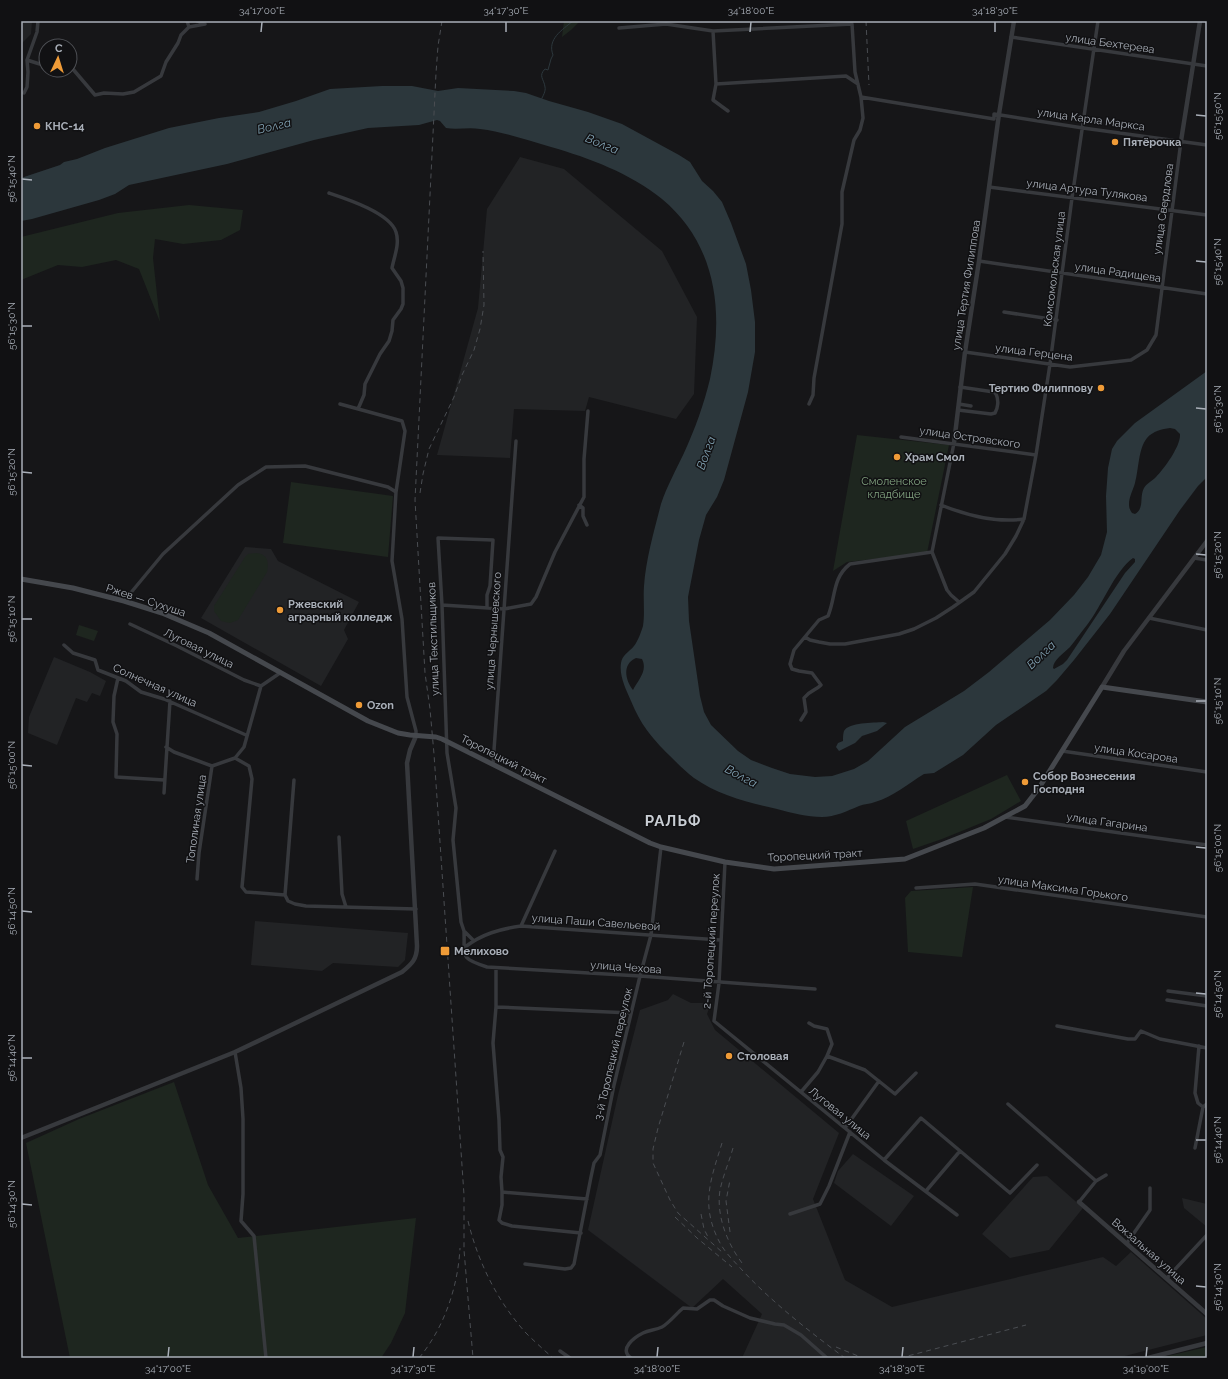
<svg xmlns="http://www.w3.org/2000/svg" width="1228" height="1379" font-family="Raleway,sans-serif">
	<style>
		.built { fill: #222325 }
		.green { fill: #1e261f }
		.water { fill: #2c373c; fill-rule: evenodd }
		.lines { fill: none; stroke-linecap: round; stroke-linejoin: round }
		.stream { stroke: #2c373c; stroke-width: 1 }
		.minor { stroke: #37393d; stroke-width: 3.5 }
		.tertiary { stroke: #37393d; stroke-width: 4.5 }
		.secondary { stroke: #45484d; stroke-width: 5 }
		.rail { stroke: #4a4d52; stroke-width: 1; stroke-dasharray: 5 4; stroke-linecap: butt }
		.ticks { fill: none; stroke: #a9afb8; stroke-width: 1.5 }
		.poi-dot { fill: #ef9b37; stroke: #111113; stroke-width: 1.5 }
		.labels { text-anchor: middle; stroke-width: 3; stroke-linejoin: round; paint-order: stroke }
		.street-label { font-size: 11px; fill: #a9afb8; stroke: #111113 }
		.poi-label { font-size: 11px; font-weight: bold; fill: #a9afb8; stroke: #111113; text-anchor: start }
		.park-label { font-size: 11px; fill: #82a380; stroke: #111113 }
		.water-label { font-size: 12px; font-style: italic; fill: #80a1b2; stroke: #111113 }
		.district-label { font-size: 15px; font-weight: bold; letter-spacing: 1px; fill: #c9ced4; stroke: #111113 }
		.neatline { fill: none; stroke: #a9afb8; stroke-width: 1.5 }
		.ticks-label { font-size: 10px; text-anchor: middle; fill: #a9afb8 }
	</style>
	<rect width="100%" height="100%" fill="#161618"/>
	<path class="built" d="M21,21H32L31,34L21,44Z
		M520,157L564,169L662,251L697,317L694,394L676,419L589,397L585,411L514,409L510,458L437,455L478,308L487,209Z
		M245,547L271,549L278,561L359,602L344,630L348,639L321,686L201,618Z
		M54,657L90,672L106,681L100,696L92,693L87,702L76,698L57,745L28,733L29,717Z
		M255,921L408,933L405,960L398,967L333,963L322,971L251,965Z
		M673,994L691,1003H711L707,1014L715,1030L839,1133L813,1199L845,1280L892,1307L1103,1257L1116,1266L1131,1252L1207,1319V1335L1117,1358H742L762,1314L723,1279L692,1308L588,1230L618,1095L640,1010L668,1000Z
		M853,1154L914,1196L891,1226L834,1183L838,1171Z
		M1047,1176L1083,1208L1049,1250L1010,1258L982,1234L1033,1177Z
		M1182,1198L1207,1204V1227L1184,1208Z"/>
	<path class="green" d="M564,21H580L571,30L562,37Z
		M189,205L243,210L240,230L221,240L183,244L155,239L153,258L160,322L139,269L116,260L82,267L58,265L21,280V237L118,213Z
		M857,435L949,445L927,553L847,562L833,571Z
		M291,482L393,496L388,557L283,543Z
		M256,553C268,554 269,562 267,572L238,620L230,623L221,621L214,611V606L245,557L248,554Z
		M79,625L98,631L94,641L76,635Z
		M1007,775L1021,801L991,819L942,839L913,849L906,821Z
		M973,887L962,957L908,952L905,898L911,891Z
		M174,1082L208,1185L238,1238L416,1218L405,1313L391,1343L381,1358H70L26,1143L79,1119Z
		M1207,1347V1358H1159Z"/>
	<path class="water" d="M382,86H412L438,91L458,88L514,91L526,93L549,101L588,112L622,124L679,155L690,162L702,181L713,191L722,202L731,223L746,264L751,290L755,322V352L748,392L724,480L717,497L706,515L699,540L688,597L689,621L700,696L704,712L711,725L738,751L751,760L772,768L790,774L815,777L832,776L854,769L868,761L905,727L964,691L989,672L1050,620L1074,595L1088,577L1101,555L1107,532L1106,496L1108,468L1112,449L1117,441L1135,423L1207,371V477L1198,486L1180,510L1110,614L1074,660L1057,680L1046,691L996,725L963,755L934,773L924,774C909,783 893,797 875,802C870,804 864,804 859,806C847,811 835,817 822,817C807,817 792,813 777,809C749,803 718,795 694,778C685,771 677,763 669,755C651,737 641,725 631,701C626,689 619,676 621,663C622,655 629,652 634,646C638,641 641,632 643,626C645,613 643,599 644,586C646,559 654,531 661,504C667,486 676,470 684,453C695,429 704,404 710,379C724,312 717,245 662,199C630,173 589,158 551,147C527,140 504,132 480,129C469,127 457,130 446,128L440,121L437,120L419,125L368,128L314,140L227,164L129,185L115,194L99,200L32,219L21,221V178L60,165L64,162L77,159L105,148L169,128L219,118L259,112L296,101L330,89ZM1170,428L1175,429L1180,434C1181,446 1164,469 1156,477C1152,481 1147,483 1144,488C1139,497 1145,508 1135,514L1132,513C1130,510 1129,508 1129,504C1129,497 1133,490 1135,483C1139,469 1138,449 1147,438C1153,431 1162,429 1170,428ZM1133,558L1135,559V562L1125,573L1067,660L1063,664L1054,669L1053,668C1053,660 1064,653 1070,647C1076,640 1081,632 1087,625C1102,606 1114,572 1133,558ZM636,658L642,659C648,671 638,680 633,690C625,680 622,664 636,658Z
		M883,722L887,723L877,731L862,736L855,743L839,751L836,747L838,743L843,741C843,737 843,734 844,731C849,722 873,723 883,722Z"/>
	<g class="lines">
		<path class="stream" d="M541,100C543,96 546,91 545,87C544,79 538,76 545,69L548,70L551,59L553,55C547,39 562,30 573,21"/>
		<path class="minor" d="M187,21L189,27
			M197,21L204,24
			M189,27L205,24
			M619,28L666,24L713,31L852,24L855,72L861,97
			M713,31L716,84L713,100L728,111
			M1011,37L1207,66
			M27,60L46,66
			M70,68H72L95,95L104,93L123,94L134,92L161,76L166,62L178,43L181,35L189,27
			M716,84L846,76L858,84
			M24,93L27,87L28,72L27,60L37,32L38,21
			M989,187L1207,215
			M329,193C347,199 390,213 396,232C400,244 394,257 392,268L401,281L403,288V304L401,309L393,320L392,331L389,341L380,354L365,384L364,395L358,409
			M979,261L1207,294
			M1004,312L1057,320
			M965,352L1070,367L1131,360L1147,350L1156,335L1181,141
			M340,404L402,421L405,431L396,492L392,561L402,619L407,697L416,731V736
			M809,404L813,395L814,378L842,224V192L854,140L860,130L863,118L861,97L994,119V114L1083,128L1207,145
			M959,404L971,406
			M958,410L991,414L995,413C998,408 999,400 996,394L994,392L960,387
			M901,437L1036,455
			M579,505L583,508V516L587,525
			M941,505C966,515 997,523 1024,519
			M932,552L954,443
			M932,552L947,590L951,595L959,602
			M1194,558L1207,560
			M124,601L163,554L238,485L266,467L305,466L388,487L396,492
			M442,605L504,609L531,604L536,597L555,552L584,497V459L588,411
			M1149,618L1207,630
			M130,624L177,646L244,680L261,686
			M805,637L810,640L819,642L830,644H845L899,634L914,629L936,618L953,607L974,592L1005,554L1016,536L1024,519L1036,455L1050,364L1072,198L1098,21
			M64,645L73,653L95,660L98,670L126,681L141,692L164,699L246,735
			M118,678L114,696L113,722L117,734L116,777L164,780
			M801,720L806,712L804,698C811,689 814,692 821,685L812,673L799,671L792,669L790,664L794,650L819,620L828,616C836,597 832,578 850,564L932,552
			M166,747L174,752L212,766
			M1062,751L1207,772
			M235,758L249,766L252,779L242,887L246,892L285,895
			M493,764L516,441
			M294,780L285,895L288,901L295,904L306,906L416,909
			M164,793L170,701
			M1005,817L1207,845
			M339,837L342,894L346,907
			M725,862L719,983L714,1021L884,1160L957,1215
			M197,879L199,853L212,766L235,758L244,747L261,686L280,673
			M916,888L975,884L1207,917
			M521,926L555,851
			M464,931C465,957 459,958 487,967L640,976L815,989
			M473,940L464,931L461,922L453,840L456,808L451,777L447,753L442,605L438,538L493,540L490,586L487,595V608
			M465,947C482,934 500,929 521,926L720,940
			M496,968V1007L493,1043L499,1120L500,1150L503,1157L501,1177L502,1192V1205L499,1220L502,1223L512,1226L581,1233
			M1168,991L1207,996
			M1167,1000L1207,1006
			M496,1007L631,1013
			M809,1023L814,1026L827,1029L832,1044L827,1056L865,1070L895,1094L916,1073
			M1057,1026L1128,1039H1135L1141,1031L1160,1039L1207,1048
			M1199,1046L1195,1093L1198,1103L1203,1107
			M235,1052L241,1088L243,1119V1194L241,1221L254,1236L266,1358
			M801,1092L818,1072L827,1056
			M1008,1104L1096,1181
			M845,1128L879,1081
			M1195,1148L1203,1107L1207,1104
			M884,1160L921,1118L1010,1193L1037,1165
			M926,1191L960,1151
			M502,1192L587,1199
			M1079,1202L1096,1181L1106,1175
			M790,1214L820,1204L829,1186L850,1132
			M1127,1243L1150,1210V1188
			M525,1264L565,1269L571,1268L574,1264L591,1177L594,1163L600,1155L614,1085L640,976L651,935L661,847
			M1167,1278L1207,1235
			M560,1351L570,1358
			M631,1358C618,1349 635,1337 643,1333C649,1330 656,1330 662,1327C668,1324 677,1313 683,1308L697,1309L710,1300H714L723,1306L750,1318L775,1324L784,1325L801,1335L827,1358
			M853,1358H854"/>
		<path class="tertiary" d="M1181,141L1200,21
			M954,443L965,352L979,261L999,114L1014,21
			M1102,687L1124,651L1207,541
			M21,1138L235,1052L402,972C412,964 417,959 417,946L407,763L410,750L416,736
			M1079,1202L1207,1314
			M1148,1358L1207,1343"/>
		<path class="secondary" d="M21,579L73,588L124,601L162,613L209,633L368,721L398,733L410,735L436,737L442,739L650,843L661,847L725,862L774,869L905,859L984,828L1025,806L1039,788L1102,687L1207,702"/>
		<path class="rail" d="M442,21L438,46L436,73L415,500L425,673L430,709L434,754L464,1195V1250L473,1358
			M866,21L869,85
			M420,493L423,474L429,449L454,397L462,375L474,350L480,329L484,305L483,251
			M684,1042L658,1128L653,1149V1163L670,1200L678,1213L722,1252
			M722,1143C716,1163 707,1186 709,1208C710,1220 714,1232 720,1243C726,1254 735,1262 743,1271C773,1303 810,1332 845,1358
			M733,1148C729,1162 723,1176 720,1190C716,1215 727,1243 742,1263
			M701,1214L704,1229L708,1237
			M675,1217L697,1238L732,1267
			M468,1221C478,1262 497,1301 526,1333C535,1342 544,1350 553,1358
			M730,1232L726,1201L730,1180
			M836,1347L863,1358
			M419,1358C444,1328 458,1287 460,1248
			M900,1358L1026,1325"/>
	</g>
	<path class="ticks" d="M261,32L262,22M506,32V22M750,32L751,22M995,32V22M1196,115L1206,116M22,179L32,180M1196,261L1206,262M22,326H32M1196,408L1206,409M22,472L32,473M1196,554L1206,555M22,619H32M1196,701H1206M22,765L32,766M1196,847L1206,848M22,911L32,912M1196,993L1206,994M22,1058H32M1196,1140H1206M22,1204L32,1205M1196,1286L1206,1287M168,1357L169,1347M413,1357L414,1347M657,1357L658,1347M902,1357L903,1347M1146,1357L1147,1347"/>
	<g class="poi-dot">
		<circle cx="37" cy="126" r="4"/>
		<circle cx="1115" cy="142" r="4"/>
		<circle cx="1101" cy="388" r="4"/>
		<circle cx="897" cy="457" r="4"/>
		<circle cx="280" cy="610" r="4"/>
		<circle cx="359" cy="705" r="4"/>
		<circle cx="1025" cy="782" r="4"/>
		<rect x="440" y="946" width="10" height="10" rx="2"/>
		<circle cx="729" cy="1056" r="4"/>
	</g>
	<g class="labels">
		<g class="street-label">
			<text transform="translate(1110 43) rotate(8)" y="4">улица Бехтерева</text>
			<text transform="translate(1091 119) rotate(8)" y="4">улица Карла Маркса</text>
			<text transform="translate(1087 190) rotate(7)" y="4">улица Артура Тулякова</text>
			<text transform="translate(1163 209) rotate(-82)" y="4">улица Свердлова</text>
			<text transform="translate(1054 269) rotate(-83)" y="4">Комсомольская улица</text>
			<text transform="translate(1118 272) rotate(8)" y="4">улица Радищева</text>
			<text transform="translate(966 285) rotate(-81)" y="4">улица Тертия Филиппова</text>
			<text transform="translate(1034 352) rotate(7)" y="4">улица Герцена</text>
			<text transform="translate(970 437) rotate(8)" y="4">улица Островского</text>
			<text transform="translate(146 600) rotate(18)" y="4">Ржев — Сухуша</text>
			<text transform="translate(493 631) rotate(-86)" y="4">улица Чернышевского</text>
			<text transform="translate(433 639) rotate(-92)" y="4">улица Текстильщиков</text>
			<text transform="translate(199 648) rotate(26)" y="4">Луговая улица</text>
			<text transform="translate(155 685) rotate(24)" y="4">Солнечная улица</text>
			<text transform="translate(1136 753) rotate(8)" y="4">улица Косарова</text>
			<text transform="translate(504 759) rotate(27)" y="4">Торопецкий тракт</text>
			<text transform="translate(196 819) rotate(-82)" y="4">Тополиная улица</text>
			<text transform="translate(1107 822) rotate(8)" y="4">улица Гагарина</text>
			<text transform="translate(815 855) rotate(-3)" y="4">Торопецкий тракт</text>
			<text transform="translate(1063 888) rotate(8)" y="4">улица Максима Горького</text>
			<text transform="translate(596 922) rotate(4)" y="4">улица Паши Савельевой</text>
			<text transform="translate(711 941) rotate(-86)" y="4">2-й Торопецкий переулок</text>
			<text transform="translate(626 967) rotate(4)" y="4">улица Чехова</text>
			<text transform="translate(613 1054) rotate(-77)" y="4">3-й Торопецкий переулок</text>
			<text transform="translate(840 1113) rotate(39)" y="4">Луговая улица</text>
			<text transform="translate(1149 1251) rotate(41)" y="4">Вокзальная улица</text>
		</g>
		<g class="poi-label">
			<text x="45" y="130">КНС-14</text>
			<text x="1123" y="146">Пятёрочка</text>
			<text x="1093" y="392" text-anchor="end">Тертию Филиппову</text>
			<text x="905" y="461">Храм Смол</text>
			<text x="288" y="608">Ржевский<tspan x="288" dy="13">аграрный колледж</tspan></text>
			<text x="367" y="709">Ozon</text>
			<text x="1033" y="780">Собор Вознесения<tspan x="1033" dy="13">Господня</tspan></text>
			<text x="454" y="955">Мелихово</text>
			<text x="737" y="1060">Столовая</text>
		</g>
		<g class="park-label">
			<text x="894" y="485">Смоленское<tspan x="894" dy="13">кладбище</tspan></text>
		</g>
		<g class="water-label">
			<text transform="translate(274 126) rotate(-13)" y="4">Волга</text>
			<text transform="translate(602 144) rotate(22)" y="4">Волга</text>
			<text transform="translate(706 453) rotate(-70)" y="4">Волга</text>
			<text transform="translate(1041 655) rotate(-44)" y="4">Волга</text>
			<text transform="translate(741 776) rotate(28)" y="4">Волга</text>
		</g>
		<g class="district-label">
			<text x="673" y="826">РАЛЬФ</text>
		</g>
	</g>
	<rect width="1228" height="1379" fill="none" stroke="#111113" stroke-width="44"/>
	<g transform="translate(58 58) rotate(4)"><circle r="19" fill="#111113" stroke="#4e5055"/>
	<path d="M0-3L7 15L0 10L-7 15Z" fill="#ef9b37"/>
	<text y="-6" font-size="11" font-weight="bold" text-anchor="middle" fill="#a9afb8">С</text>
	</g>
	<rect x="22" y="22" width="1184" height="1335" class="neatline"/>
	<g class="ticks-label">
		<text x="262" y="14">34°17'00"E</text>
		<text x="506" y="14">34°17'30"E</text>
		<text x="751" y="14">34°18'00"E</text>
		<text x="995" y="14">34°18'30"E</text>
		<text transform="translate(1217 116) rotate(-90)" y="4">56°15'50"N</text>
		<text transform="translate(11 179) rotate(-90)" y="4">56°15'40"N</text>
		<text transform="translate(1217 262) rotate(-90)" y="4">56°15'40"N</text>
		<text transform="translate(11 326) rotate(-90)" y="4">56°15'30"N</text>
		<text transform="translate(1217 409) rotate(-90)" y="4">56°15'30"N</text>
		<text transform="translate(11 472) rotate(-90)" y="4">56°15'20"N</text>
		<text transform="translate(1217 555) rotate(-90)" y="4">56°15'20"N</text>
		<text transform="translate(11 619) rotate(-90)" y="4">56°15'10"N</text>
		<text transform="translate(1217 701) rotate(-90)" y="4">56°15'10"N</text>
		<text transform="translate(11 765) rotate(-90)" y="4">56°15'00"N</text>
		<text transform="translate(1217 848) rotate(-90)" y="4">56°15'00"N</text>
		<text transform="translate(11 911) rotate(-90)" y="4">56°14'50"N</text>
		<text transform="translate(1217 994) rotate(-90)" y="4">56°14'50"N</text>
		<text transform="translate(11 1058) rotate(-90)" y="4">56°14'40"N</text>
		<text transform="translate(1217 1140) rotate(-90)" y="4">56°14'40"N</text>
		<text transform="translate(11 1204) rotate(-90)" y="4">56°14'30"N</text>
		<text transform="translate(1217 1287) rotate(-90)" y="4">56°14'30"N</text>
		<text x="168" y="1372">34°17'00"E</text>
		<text x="413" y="1372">34°17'30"E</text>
		<text x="657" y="1372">34°18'00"E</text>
		<text x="902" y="1372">34°18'30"E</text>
		<text x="1146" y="1372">34°19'00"E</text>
	</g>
</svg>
